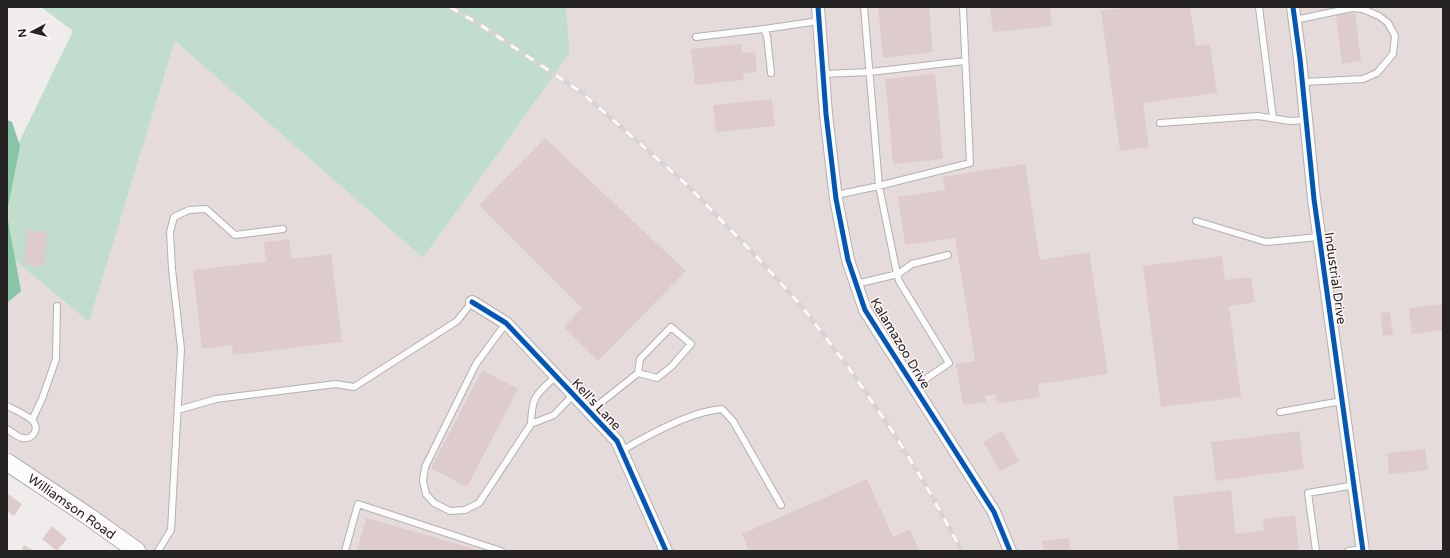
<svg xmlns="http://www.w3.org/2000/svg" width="1450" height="558" font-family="'Varela Round',sans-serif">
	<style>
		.built { fill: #e6dbdb }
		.green { fill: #c1ddce }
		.water { fill: #86c5a9 }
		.building { fill: #decccd }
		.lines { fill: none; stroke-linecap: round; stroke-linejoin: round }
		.lane-casing { stroke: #b2b0b0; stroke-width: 8 }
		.street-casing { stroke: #b2b0b0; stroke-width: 14 }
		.secondary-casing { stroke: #b2b0b0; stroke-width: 19 }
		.lane { stroke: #fdfcfc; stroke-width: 6 }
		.street { stroke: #fdfcfc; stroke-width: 12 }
		.secondary { stroke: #fdfcfc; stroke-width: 17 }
		.rail-casing { stroke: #d6d4d4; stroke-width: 4.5 }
		.rail { stroke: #fff7f8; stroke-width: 3; stroke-dasharray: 9; stroke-linecap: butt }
		.cycleway-casing { stroke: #fff7f8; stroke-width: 8 }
		.cycleway { stroke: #0057b8; stroke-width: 5 }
		.labels { text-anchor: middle; stroke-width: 3; stroke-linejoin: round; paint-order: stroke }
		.street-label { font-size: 13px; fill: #252323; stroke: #fff7f8 }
	</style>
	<rect width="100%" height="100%" fill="#f0ecec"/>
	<path class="built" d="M566,7H1443V551H141L42,474L7,450V254L89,322L175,41L423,258L570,53Z"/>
	<path class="green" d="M41,7H566L570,53L423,258L175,41L89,322L7,254V167L73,31Z"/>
	<path class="water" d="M7,120L12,122L20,146L7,212Z
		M7,215L21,291L7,303Z"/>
	<path class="building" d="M878,7H929L933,52L883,58Z
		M990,7H1050L1052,26L993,32Z
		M1128,7H1190L1196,46L1210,44L1217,93L1143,103L1149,147L1120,151L1101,11Z
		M1355,13L1361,61L1342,64L1336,15Z
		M741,44L742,53L755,52L757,72L743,73L744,80L695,85L691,49Z
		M935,74L943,159L893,164L885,79Z
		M772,99L775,126L716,132L713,105Z
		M545,138L686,271L598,361L564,327L582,308L479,205Z
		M1025,164L1040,260L1089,252L1108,374L1038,384L1040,397L997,404L995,394L985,396L986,402L963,405L956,364L975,361L955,238L905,245L898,197L945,190L943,177Z
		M27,230L47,232L44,267L24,265Z
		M289,239L292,259L331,254L342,342L233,355L232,345L202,349L193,270L266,262L264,242Z
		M1222,256L1225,280L1251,277L1255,302L1229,306L1241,397L1161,407L1143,266Z
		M1443,304V330L1412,334L1409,308Z
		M1390,312L1393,335L1383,336L1380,313Z
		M482,370L518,389L467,487L431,468Z
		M1002,431L1019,461L1000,471L983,442Z
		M1299,431L1304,469L1216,481L1211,442Z
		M1425,449L1428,470L1389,474L1387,453Z
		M867,479L893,537L910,529L919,551H749L742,534Z
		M1231,490L1236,534L1264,530L1263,519L1295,515L1299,551H1179L1173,497Z
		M8,494L22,504L14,516L7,511Z
		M366,518L482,551H357Z
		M52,526L67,539L57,551L42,539Z
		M1069,538L1071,551H1044L1042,541Z
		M24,545L35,551H21Z"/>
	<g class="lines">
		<defs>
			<path id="lane" d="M864,7L879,186L896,269L899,281L949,363L914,387
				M1259,7L1273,118
				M1295,20L1352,8L1363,9L1379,16L1388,23L1395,36L1393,54L1377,73L1363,79L1303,82
				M764,29L819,21
				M696,37L764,29L767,36L771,73
				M823,74L870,72L965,61
				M1160,123L1258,116L1290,121L1306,120
				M836,195L874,187L970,163L963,7
				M1196,221L1266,242L1319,237
				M856,284L898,274L912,264L948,255
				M506,323L476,364L425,467L423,481L426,494L434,503L450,511L465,510L479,503L531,424
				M556,376C536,395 532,395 531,424L554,415L573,395
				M7,406C15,410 25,414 32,420C40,427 34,440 23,438C18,438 12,432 7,429
				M178,410L216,399L336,384L354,387L457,321L472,302
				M589,412L638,373L640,359L671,327L691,344L672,366L657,378L638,373
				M1280,412L1342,401
				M32,420L42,399L56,359L57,306
				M621,451C648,435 692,411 722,409L733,421L781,505
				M158,551L171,530L181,349L172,269L170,232L174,217L189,210L206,209L235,235L283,229
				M345,551L358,504L501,551
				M1316,551L1308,493L1355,485
				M1348,551L1363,549"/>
			<path id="street" d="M818,7L826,114L836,199L848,260L865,310L994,512L1010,551
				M1293,7L1300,59L1314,199L1363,551
				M472,302L506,323L617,441L666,551"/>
			<path id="secondary" d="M7,462L88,516L137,551"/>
		</defs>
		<use href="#lane" class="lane-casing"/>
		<use href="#street" class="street-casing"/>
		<use href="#secondary" class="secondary-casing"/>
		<use href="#lane" class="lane"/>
		<use href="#street" class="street"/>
		<use href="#secondary" class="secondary"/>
		<defs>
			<path id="rail" d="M450,7L482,26L581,92L686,184L755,255L800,304L848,367L893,432L925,484L962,551"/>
		</defs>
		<use href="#rail" class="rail-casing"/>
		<use href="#rail" class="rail"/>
		<defs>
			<path id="cycleway" d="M818,7L826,114L836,199L848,260L865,310L994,512L1010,551
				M1293,7L1300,59L1314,199L1363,551
				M472,302L506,323L617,441L666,551"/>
		</defs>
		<use href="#cycleway" class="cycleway-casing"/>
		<use href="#cycleway" class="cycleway"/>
	</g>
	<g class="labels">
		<g class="street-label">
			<text transform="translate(1336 278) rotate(82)" y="5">Industrial Drive</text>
			<text transform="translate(901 343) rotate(59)" y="5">Kalamazoo Drive</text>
			<text transform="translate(597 404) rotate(47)" y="5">Kell's Lane</text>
			<text transform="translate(72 506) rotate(35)" y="5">Williamson Road</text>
		</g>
	</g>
	<rect width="1450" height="558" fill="none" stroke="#252323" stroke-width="16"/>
	<g transform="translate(32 32) rotate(263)" stroke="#fff7f8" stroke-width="3" paint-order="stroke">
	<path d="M0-3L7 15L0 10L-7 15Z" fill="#252323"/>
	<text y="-6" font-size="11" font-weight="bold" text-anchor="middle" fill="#252323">N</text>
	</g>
</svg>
